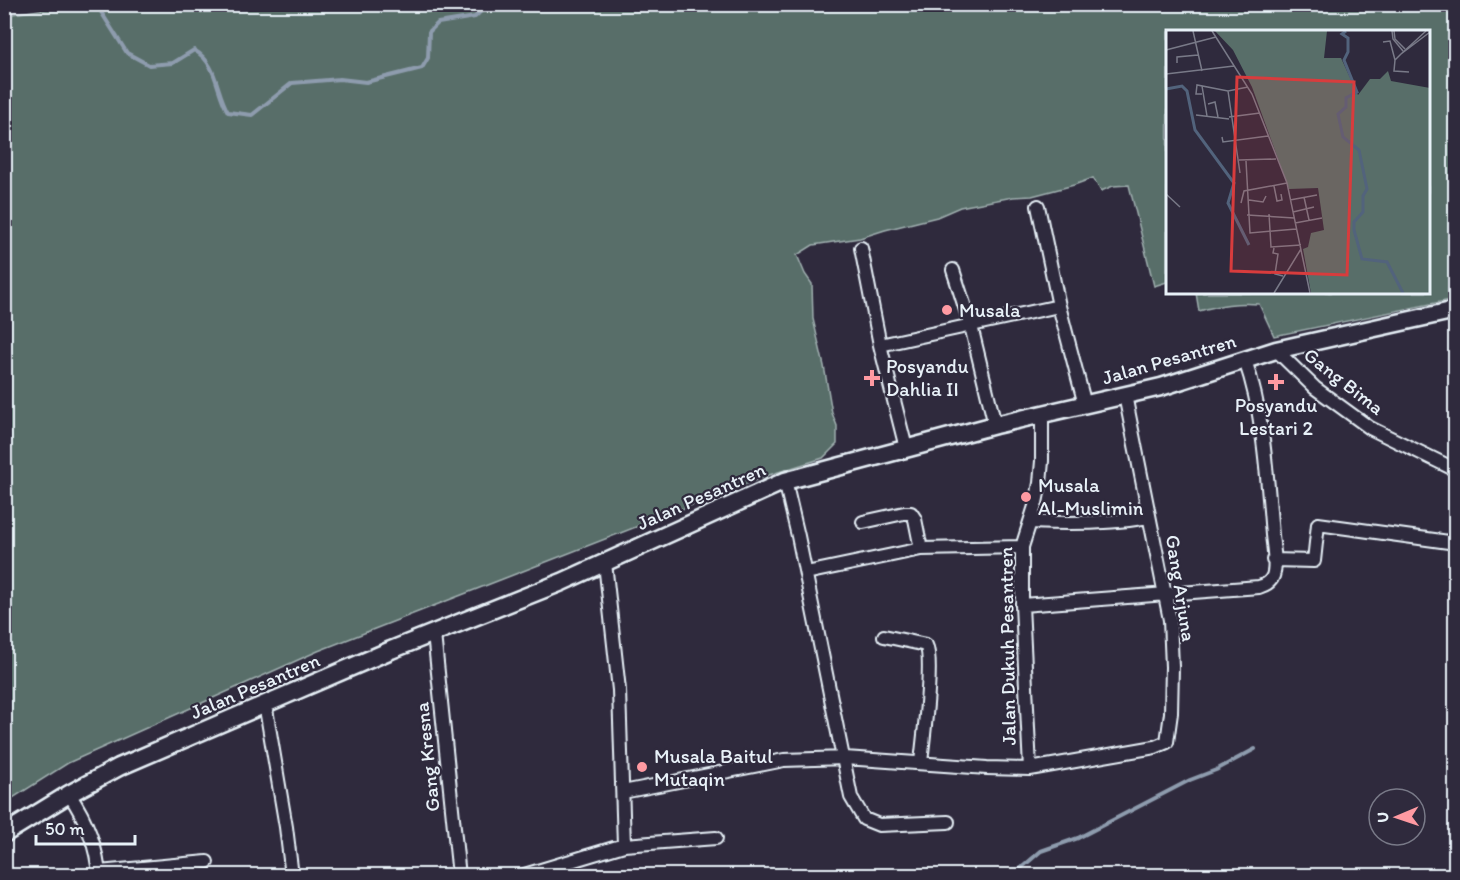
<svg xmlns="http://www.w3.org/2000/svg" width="1460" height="880" font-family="Itim,sans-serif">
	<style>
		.green { fill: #586e69; stroke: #a0b0b0; stroke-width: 1.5 }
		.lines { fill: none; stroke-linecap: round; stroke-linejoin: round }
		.stream { stroke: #8e9cae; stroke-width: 4 }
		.minor-casing { stroke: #e8f1f8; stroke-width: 16 }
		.secondary-casing { stroke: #e8f1f8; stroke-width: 21 }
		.minor { stroke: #2f2a3d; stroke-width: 12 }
		.secondary { stroke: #2f2a3d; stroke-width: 16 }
		.poi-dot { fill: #ff9aa2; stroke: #2f2a3d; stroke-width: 2 }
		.labels { text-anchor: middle; stroke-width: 4.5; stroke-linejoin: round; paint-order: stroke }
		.poi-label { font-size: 20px; fill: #e8f1f8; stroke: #2f2a3d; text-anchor: start }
		.street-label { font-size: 20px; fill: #e8f1f8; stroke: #2f2a3d }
		.inset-river { fill: none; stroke: #52637c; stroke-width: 3 }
		.inset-road { fill: none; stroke: #797a88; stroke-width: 1.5 }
		.view { fill: #d83c3d; fill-opacity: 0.15; stroke: #d83c3d; stroke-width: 3 }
		.inset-edge { fill: none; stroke: #e8f1f8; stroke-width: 3 }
	</style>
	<rect width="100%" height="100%" fill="#2f2a3d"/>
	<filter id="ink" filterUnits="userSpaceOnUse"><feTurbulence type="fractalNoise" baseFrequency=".0167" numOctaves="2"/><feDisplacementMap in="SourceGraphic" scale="12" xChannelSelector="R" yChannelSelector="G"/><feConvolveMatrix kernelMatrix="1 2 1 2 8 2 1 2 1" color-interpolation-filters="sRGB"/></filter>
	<g filter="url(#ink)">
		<path class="green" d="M63,5H1455V299L1274,336L1259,304C1237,302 1220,305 1199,311L1196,293L1428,292V32H1168L1167,282L1154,286L1129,185L1113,186L1101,191L1093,178L1074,185L1032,196L1013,197L960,207L937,217L885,230L860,238L813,245L797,255L805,274L812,284L813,319L824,366L832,413L837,426V444L823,458L769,475L318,651L68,763L5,803V15L54,8Z"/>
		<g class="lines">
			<path class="stream" d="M96,4L127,53L149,65L173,63L194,50C218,64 215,90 228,112L252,115L292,83L340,79L366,82L422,68L428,58L429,32L438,23L475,17L488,4
				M811,876L834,873L850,876
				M1012,876L1041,851L1078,838L1190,780L1216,770L1255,749"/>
			<defs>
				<path id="minor" d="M1038,206L1059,306L1085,405
					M861,248L880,345L906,448
					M953,270L971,326L995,425
					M880,345L1059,306
					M1276,350L1315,388L1370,428L1456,470
					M785,481L798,536L851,797L864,819L879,825L948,822
					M1030,522C1071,524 1109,524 1149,517
					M921,549L1022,547
					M1273,560L1314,561L1318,524L1456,543
					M605,563L619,690L624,845
					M806,573L921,549L915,519L911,513H904L863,522
					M1022,605L1259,587C1265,585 1270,583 1273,576C1277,565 1273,546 1272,535C1267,476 1264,415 1245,360
					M434,634L459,876
					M884,636L926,645C934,660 923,741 921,763
					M265,703L286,827L292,876
					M1030,769L1022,605V547L1036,503L1040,483L1042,461V415
					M623,792L784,760L845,758L987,768L1030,769L1155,747L1167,742L1171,713L1172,667L1170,620L1125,395
					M69,794C86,819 97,846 99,876
					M99,872L207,862
					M521,876L624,845L716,838"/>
				<path id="secondary" d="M4,834L69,794L119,767L391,650L562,582L785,481L995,425L1161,387L1276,350L1456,310"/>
			</defs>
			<use href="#minor" class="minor-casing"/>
			<use href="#secondary" class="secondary-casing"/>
			<use href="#minor" class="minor"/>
			<use href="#secondary" class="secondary"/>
		</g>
	</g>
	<g class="poi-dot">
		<circle cx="947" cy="310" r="6"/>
		<path d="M869 369h6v6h6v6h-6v6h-6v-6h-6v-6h6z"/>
		<path d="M1273 373h6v6h6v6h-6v6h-6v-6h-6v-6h6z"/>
		<circle cx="1026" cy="497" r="6"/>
		<circle cx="642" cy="767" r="6"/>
	</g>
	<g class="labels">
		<g class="poi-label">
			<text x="959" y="317">Musala</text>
			<text x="886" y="373">Posyandu<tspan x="886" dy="23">Dahlia II</tspan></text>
			<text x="1276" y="412" text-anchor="middle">Posyandu<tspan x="1276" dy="23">Lestari 2</tspan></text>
			<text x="1038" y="492">Musala<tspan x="1038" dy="23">Al-Muslimin</tspan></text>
			<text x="654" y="763">Musala Baitul<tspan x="654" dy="23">Mutaqin</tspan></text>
		</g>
		<g class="street-label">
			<text transform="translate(1169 359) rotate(-16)" y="7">Jalan Pesantren</text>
			<text transform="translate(1344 381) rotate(38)" y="7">Gang Bima</text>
			<text transform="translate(701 496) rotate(-24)" y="7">Jalan Pesantren</text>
			<text transform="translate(1181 588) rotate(81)" y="7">Gang Arjuna</text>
			<text transform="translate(1007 646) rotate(-91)" y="7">Jalan Dukuh Pesantren</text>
			<text transform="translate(255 686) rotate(-23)" y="7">Jalan Pesantren</text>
			<text transform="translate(427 757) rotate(-96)" y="7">Gang Kresna</text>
		</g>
	</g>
	<g transform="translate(1166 30)">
		<rect width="264" height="264" fill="#2f2a3d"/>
		<path d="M49,1H161L158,28H175L192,65L204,49H214L222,41L225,51L264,58V263H145L137,219L142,217L145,203L158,200L152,158L123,159L86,57L67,20Z" fill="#586e69"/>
		<path class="inset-river" d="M180,1L176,4L182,8V22L178,30L191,62L180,68V77L172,84L177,107L193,120L201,159L197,166V182L188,192V200L196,229L221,232L237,263M0,59L16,56L21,61L29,100L68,153L62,173L83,215"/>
		<path class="inset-road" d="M27,1L36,41M46,1L86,64L121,153L144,263M226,1L227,9L237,21M228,1L229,9L239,19M260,1L235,24L264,2M217,12L224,11L229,30M0,20L50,7M235,24L229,30L228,41L243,42M11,33V27L32,25M0,44L68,36M36,56L41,86M62,61L74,143M36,64H30L31,55L62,61L82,57M42,74L49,72L52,87M30,85L63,89M63,87L94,83M56,107L57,112L102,106M73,130L110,129M80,131L84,203L130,199M108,156L111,171L116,170L115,164M0,164L14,177M138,167L143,190M83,170L97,172L100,166M124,170L151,165M75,173L78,161L121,153M127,182L148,177M103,184L105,217L135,215M81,185L128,188M129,193L156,188M108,218L107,223L112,224L109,244L117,246M108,263L135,219"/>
		<path class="view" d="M71,47L188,52L181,245L65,241Z"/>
		<rect width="264" height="264" class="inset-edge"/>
	</g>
	<rect width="1460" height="880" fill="none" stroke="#2f2a3d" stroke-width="24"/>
	<rect x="12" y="12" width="1436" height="856" fill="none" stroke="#e8f1f8" stroke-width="2" filter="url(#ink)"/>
	<g transform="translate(1397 817) rotate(268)"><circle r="28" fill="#2f2a3d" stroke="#797a88" stroke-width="1.5"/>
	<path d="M0-4.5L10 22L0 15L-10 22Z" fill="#ff9aa2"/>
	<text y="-9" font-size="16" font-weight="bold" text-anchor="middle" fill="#e8f1f8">U</text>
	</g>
	<path d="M36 835v9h99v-9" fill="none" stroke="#e8f1f8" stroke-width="3"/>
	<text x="45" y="835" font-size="18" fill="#e8f1f8" stroke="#2f2a3d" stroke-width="4.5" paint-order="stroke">50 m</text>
</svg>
